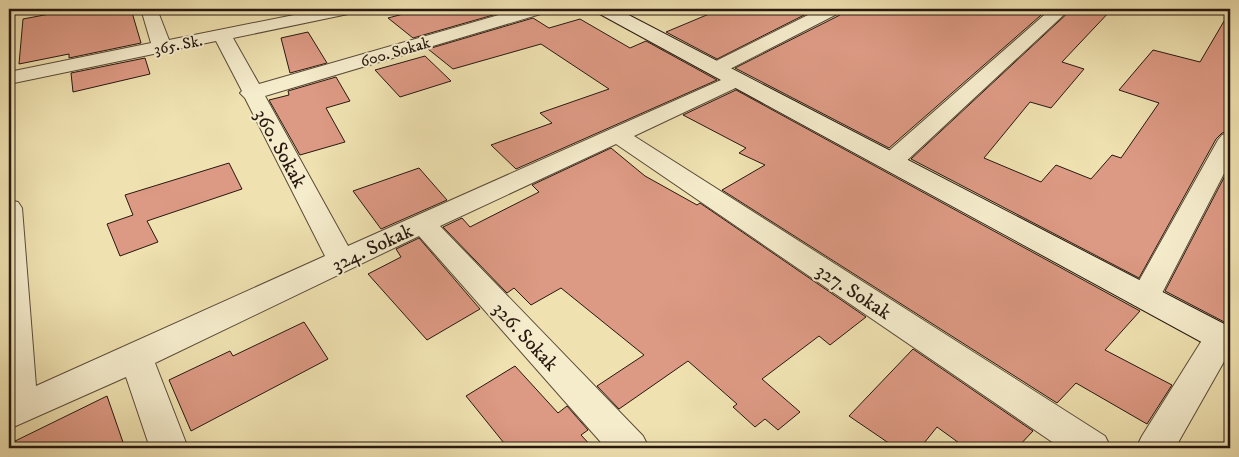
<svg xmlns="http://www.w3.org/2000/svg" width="1239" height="457" font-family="'IM FELL DW Pica',serif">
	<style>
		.building { fill: #dc9983; stroke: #271810 }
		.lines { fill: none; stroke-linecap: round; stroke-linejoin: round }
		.street-casing { stroke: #594a38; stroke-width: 2 }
		.secondary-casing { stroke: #271810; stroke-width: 2 }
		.street { fill: #f5eccc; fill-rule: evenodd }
		.secondary { fill: #f5eccc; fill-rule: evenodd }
		.labels { text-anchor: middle; stroke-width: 4; stroke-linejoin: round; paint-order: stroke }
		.far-street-label { font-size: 16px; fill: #271810; stroke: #f5eccc }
		.street-label { font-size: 20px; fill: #271810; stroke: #f5eccc }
	</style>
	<rect width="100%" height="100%" fill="#efe1b0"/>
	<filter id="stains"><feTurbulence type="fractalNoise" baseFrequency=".004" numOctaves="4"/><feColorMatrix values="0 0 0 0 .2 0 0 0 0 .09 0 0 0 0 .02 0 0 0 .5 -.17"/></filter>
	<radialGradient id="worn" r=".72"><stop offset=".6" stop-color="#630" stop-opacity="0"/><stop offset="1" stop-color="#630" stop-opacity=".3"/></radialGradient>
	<path class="building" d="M76,9H131L141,43L69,58V54L19,64L23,19Z
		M422,9H514L413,38L388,18Z
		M721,9H816L717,59L666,32Z
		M844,9H1048L889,148L735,68L840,15Z
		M1072,9H1112L1062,62L1084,69L1051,108L1030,102L984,158L1041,182L1056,165L1091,179L1112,155L1121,158L1159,103L1119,90L1153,50L1200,62L1230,11V131L1222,133L1216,139L1139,278L911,159Z
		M533,18L549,28L580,19L630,48L646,41L717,80L516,169L491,145L552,123L540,113L609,89L541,44L453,69L428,49Z
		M308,32L327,63L290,73L281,38Z
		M425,56L451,81L400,97L375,70Z
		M145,58L150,74L73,92L71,73Z
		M336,77L350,101L326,108L345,142L300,155L269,100L289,95L288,91Z
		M736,90L1140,311L1105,350L1172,385L1147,424L1076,383L1057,403L722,190L765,165L739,153L746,148L683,115Z
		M611,148L645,176L697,205L700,203L866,317L830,345L819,336L762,379L800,412L778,430L765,419L755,427L733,407L737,404L688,361L619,409L597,386L644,355L561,288L531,305L514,288L507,293L443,227L462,218L470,227L539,192L532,185Z
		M229,163L242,189L147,221L158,242L120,256L107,224L133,215L125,195Z
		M1230,166V325L1165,291Z
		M419,168L447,200L381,229L353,191Z
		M419,238L480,309L427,340L368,274L401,257L396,249Z
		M304,322L328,359L191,431L169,380L230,351L233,356Z
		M913,349L1033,431L1017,448H966L937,427L920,448H896L849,416Z
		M515,366L558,413L567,406L588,430L581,435L593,448H508L466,396Z
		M107,396L125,448H9V444Z"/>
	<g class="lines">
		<defs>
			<path id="street" d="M141,9H157L169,40L324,9H356L354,13L348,14L233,38L259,84L520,9H546L544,13L265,96L348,246L730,76L737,74L744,76L747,80L744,84L634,136L1105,436L1111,448H1061L616,144L440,226L643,436L649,448H606L419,236L155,363L188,448H150L126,377L9,429V200L18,202L22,208L36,386L325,256L245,98L240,93L242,91L216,41L9,84V72L151,43Z
				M820,9H842L839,13L724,72L717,74L710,72L707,68L710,64Z
				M1051,9H1070L900,167L891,169L882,167L879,162L882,157Z
				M1230,133V162L1160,297L1156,305L1145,308L1134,305L1130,297L1218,140L1222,135Z
				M1221,325L1230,328V351L1175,448H1136L1142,436L1209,329Z"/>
			<path id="secondary" d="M595,9H617L1230,327V355L1218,351L598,13Z"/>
		</defs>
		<use href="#street" class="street-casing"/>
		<use href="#secondary" class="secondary-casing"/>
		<use href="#street" class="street"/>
		<use href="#secondary" class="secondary"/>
	</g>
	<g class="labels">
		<g class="far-street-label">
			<text transform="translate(178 44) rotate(-11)" y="6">365. Sk.</text>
			<text transform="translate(395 51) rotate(-16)" y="6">600. Sokak</text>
		</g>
		<g class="street-label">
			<text transform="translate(281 148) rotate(61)" y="7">360. Sokak</text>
			<text transform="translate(372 247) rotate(-25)" y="7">324. Sokak</text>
			<text transform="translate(854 291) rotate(33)" y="7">327. Sokak</text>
			<text transform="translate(526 336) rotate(47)" y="7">326. Sokak</text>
		</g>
	</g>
	<rect width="1239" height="457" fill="none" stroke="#efe1b0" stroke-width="30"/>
	<rect x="10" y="10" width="1219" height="437" fill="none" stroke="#271810" stroke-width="2.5"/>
	<rect x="15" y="15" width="1209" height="427" fill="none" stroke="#271810"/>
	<rect width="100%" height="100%" filter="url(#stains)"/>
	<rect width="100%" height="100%" fill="url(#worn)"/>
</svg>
